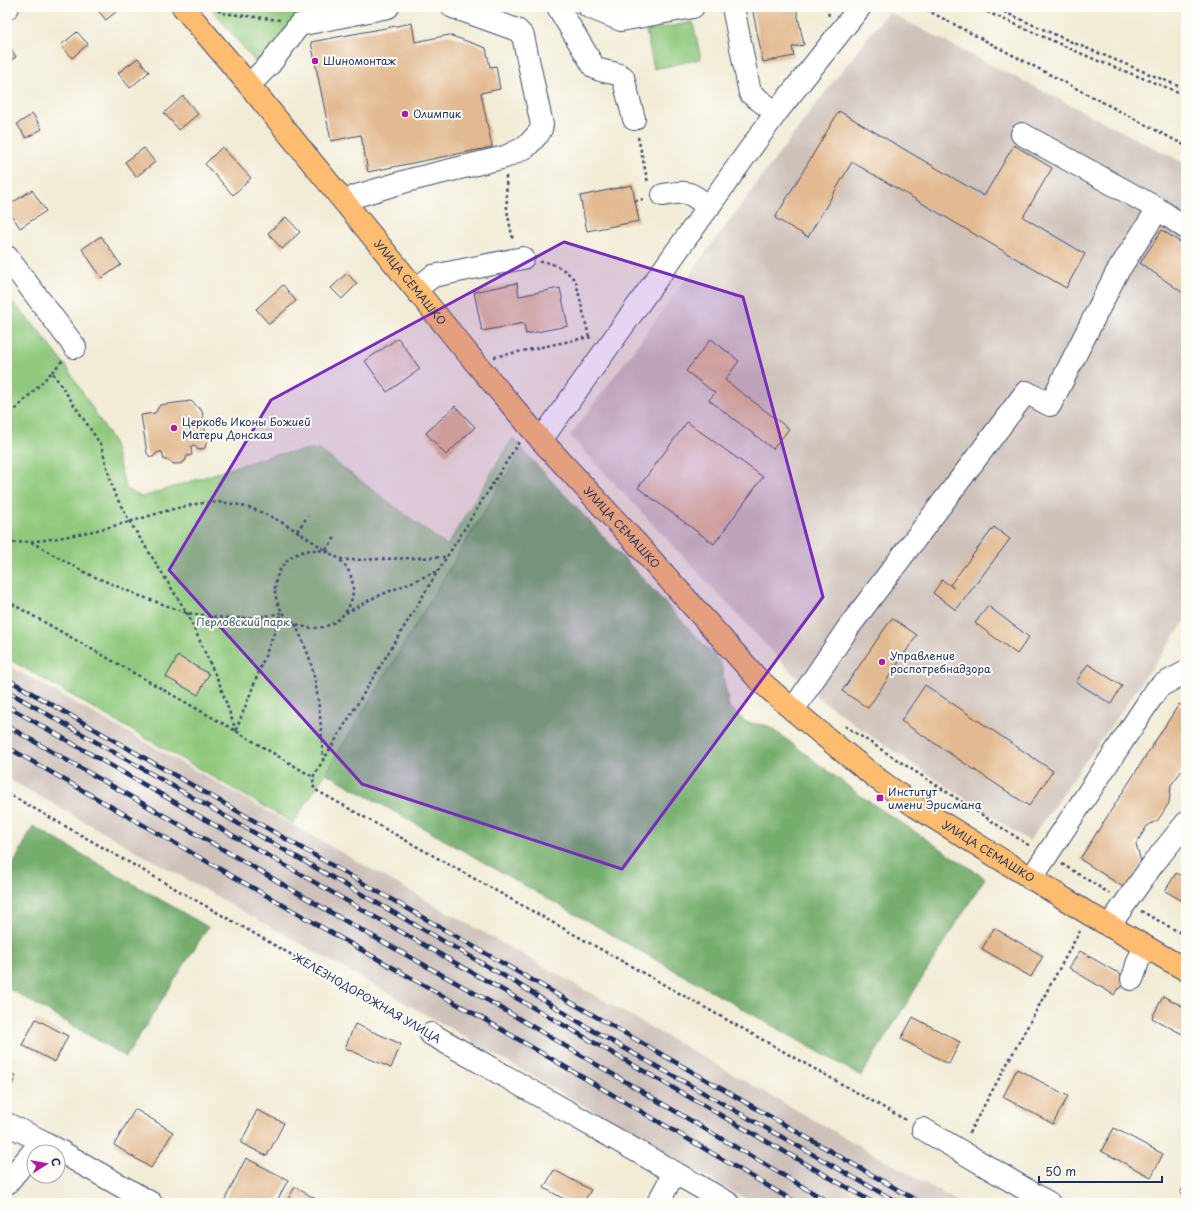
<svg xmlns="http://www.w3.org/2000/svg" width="1193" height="1210" font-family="'Playpen Sans',sans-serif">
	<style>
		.industrial { fill: #cec1ba }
		.green { fill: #90c97d; stroke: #567c6e }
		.forest { fill: #74ad6c; stroke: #486e65 }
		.building { fill: #e2b990 }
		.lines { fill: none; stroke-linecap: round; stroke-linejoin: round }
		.minor-casing { stroke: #3b4b70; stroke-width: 24 }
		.major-casing { stroke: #3b4b70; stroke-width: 24 }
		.path { stroke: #3b4b70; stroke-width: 2.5; stroke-dasharray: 3 3; stroke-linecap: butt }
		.minor { stroke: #fff; stroke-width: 22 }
		.major { stroke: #febc70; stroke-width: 22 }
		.rail-casing { stroke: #1b2f5e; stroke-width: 4.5 }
		.rail { stroke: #fdfcf7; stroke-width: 3; stroke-dasharray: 9; stroke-linecap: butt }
		.marked { fill: #7b2cbf; fill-opacity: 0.2; stroke: #7b2cbf; stroke-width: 3; stroke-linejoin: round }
		.poi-dot { fill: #b5179e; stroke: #fdfcf7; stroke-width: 1.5 }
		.labels { text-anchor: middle; stroke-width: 4; stroke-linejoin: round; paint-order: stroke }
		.poi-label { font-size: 11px; fill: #1b2f5e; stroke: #fdfcf7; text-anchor: start }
		.street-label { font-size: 11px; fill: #1b2f5e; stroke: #fdfcf7 }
		.park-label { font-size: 11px; fill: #3e5d67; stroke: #fdfcf7 }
	</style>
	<rect width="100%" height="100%" fill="#fdfcf7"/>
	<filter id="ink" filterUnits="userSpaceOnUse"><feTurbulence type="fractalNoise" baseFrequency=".025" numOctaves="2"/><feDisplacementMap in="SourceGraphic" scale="8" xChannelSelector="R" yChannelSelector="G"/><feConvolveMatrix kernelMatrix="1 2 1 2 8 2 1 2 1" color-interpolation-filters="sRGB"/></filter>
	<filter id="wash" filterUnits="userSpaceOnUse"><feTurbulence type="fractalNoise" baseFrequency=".012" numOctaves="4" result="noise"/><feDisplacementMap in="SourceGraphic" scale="16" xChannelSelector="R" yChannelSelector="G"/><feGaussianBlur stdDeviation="0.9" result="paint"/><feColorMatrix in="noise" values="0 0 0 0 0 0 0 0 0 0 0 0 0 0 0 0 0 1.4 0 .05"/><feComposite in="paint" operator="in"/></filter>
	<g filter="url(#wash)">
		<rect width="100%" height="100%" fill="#f2ecd6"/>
		<path class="industrial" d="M888,12L1186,164V620L1029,841L871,736L818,697L796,677L570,436L819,100Z
			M7,665L451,914L960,1203H752L439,1022L7,778Z"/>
		<path class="green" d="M210,7H309L296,18L257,64Z
			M693,22L701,59L654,69L646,31Z
			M7,296L39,331L66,366L113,441L126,489L142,497L273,455L318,449L447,546L513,438L522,449L326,773L293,823L7,658Z"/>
		<path class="forest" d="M522,449L721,663L729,707L746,722L769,726L861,796L985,878L861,1076L326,773Z
			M33,826L208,927L126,1057L8,988L7,989V877Z"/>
		<g id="blocks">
			<path class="building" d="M95,7H122L106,20Z
				M752,7H796L804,45L792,47L794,56L763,62Z
				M412,23L415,42L449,35L486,48L490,67L496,66L500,89L481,93L492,147L368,172L361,135L331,141L311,42Z
				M77,32L88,44L72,58L61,45Z
				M7,42L16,57L7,62Z
				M138,58L149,72L130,88L118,73Z
				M183,96L198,114L179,130L164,113Z
				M839,111L984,196L1014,145L1052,168L1023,217L1085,254L1066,288L852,162L808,237L775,218Z
				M33,114L42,129L26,138L17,124Z
				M222,147L251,178L233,195L205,164Z
				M144,148L155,162L136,177L125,162Z
				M632,185L639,221L587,231L580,196Z
				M32,190L46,211L20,228L7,208V206Z
				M286,217L300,232L282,249L268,233Z
				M1162,230L1186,246V295L1140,263Z
				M101,236L121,265L102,278L82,249Z
				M347,273L357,284L342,299L331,288Z
				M517,283L519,296L560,288L568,326L526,334L524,323L482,331L474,292Z
				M283,285L296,301L269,324L256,309Z
				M398,338L420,369L387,392L365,361Z
				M711,339L739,361L725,380L789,429L773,449L709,400L715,393L686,371Z
				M191,401L202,411L207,441L205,448L198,450L195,445L191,446L192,455L187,456L185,461L180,464H174L171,463L169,460H164L162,452H158L153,457H150L147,453L141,415L155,413L160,405Z
				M455,406L475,427L446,455L426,433Z
				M687,422L763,477L714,544L638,488Z
				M994,527L1010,539L956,610L933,593L942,580L954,588L950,585Z
				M988,606L1029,637L1017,654L975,623Z
				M892,618L917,635L868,708L842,691Z
				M178,656L209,674L198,695L166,677Z
				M1088,664L1122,686L1111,704L1076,682Z
				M925,685L1053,771L1029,806L901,721Z
				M1179,704L1186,709V767L1183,769L1171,785L1169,803L1158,820L1147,826L1136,844L1142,865L1126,889L1080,859Z
				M1176,873L1186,879V903L1165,891Z
				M994,928L1043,956L1031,977L982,949Z
				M1080,951L1116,972V971L1120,974V975L1124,978V983L1120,989L1118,988L1114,995L1069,968Z
				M1163,996L1186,1008V1036L1152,1018Z
				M913,1017L960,1042L949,1064L901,1039Z
				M36,1019L68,1036L55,1062L22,1045Z
				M355,1024L401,1044L391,1068L345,1048Z
				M1017,1069L1068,1096L1053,1124L1003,1097Z
				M7,1071L16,1076L9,1090L7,1089Z
				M135,1109L173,1132L151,1168L114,1145Z
				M257,1110L284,1123L267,1156L241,1143Z
				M1114,1128L1163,1154L1151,1177L1101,1151Z
				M246,1158L288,1180L276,1203H227L224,1201Z
				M554,1170L591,1190L583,1203H571L544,1188Z
				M1186,1183V1196L1180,1193Z
				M295,1187L319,1201L318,1203H286Z"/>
		</g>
	</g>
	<g filter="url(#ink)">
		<use href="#blocks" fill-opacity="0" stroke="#3b4b70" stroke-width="1"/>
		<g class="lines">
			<defs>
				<path id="minor" d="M558,7L594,67C602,73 614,71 623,77L634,119
					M589,7L621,20L693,7
					M733,7L750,93L776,113
					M7,8L8,7
					M249,85L270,64L299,25L388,7
					M663,195C690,190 688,192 709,207
					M346,203L356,196L410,180L505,157L526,147L539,133L541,129L542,125L523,36L517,30L453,7
					M1158,209L1186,228
					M7,257L75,347
					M416,289L433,276L523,258
					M541,440L776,113L860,7
					M793,710L848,628L1026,392L1050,405L1116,274L1158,209L1022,134
					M1031,879L1157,689L1162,685L1186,672
					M1109,926L1153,864L1186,823
					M1132,979C1136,972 1136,964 1140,957
					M431,1034L728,1203
					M7,1124L42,1141L151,1203
					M923,1129L1049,1203
					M7,1183L42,1141
					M658,1203L674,1173"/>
				<g id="major">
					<path id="s1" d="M183,7L249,85L474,361L541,440L639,546L758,679L793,710L840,749L879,780L915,806L1089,914L1186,970"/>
				</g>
			</defs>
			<use href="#minor" class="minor-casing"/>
			<use href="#major" class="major-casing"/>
			<path class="path" d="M213,7L222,13L280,20
				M827,7L829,16
				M921,7L1186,146
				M976,7L1096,60L1186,95
				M993,7L1074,43L1186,89
				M638,137L648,183
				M506,176L507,210L513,241
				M635,201L645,199
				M540,262C552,261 570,272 576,282L589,337
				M494,357L589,337L591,339
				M52,372L63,360
				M7,418L52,372L101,445L114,493L130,522L187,613L220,685L236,731
				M519,442L438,571L313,777L314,789L906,1120
				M297,531L308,516
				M31,542L88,574L140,596L187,613L225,618H253L282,613
				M7,543C49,542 92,532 132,521C161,513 198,499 227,503C266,508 298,532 330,553
				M275 589a39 39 0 1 1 78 0a39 39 0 1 1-78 0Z
				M326,550L336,536
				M340,559L349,560L447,557
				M7,601L236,731L313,777
				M346,613L371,599L438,571
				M295,624C302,639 309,654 313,671C319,700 322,731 323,761
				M845,726L1030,846
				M236,730L282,613
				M7,793L415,1025
				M1062,864L1109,893
				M1141,911L1186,936
				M969,1133L1080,931"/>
			<use href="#minor" class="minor"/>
			<use href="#major" class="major"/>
			<defs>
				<path id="rail" d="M7,679L921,1203
					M7,691L513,981L592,1030L899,1203
					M7,706L874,1203
					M7,726L205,839L349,923L496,1005L830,1203
					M7,747L337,936L487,1021L797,1203"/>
			</defs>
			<use href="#rail" class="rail-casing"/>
			<use href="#rail" class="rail"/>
		</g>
	</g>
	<path class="marked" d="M564,242L743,297L823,597L622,869L362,784L169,570L271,400Z"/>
	<g class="poi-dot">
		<circle cx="315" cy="61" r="4"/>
		<circle cx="405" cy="114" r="4"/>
		<circle cx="174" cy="428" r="4"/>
		<circle cx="882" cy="662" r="4"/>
		<rect x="876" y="794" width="8" height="8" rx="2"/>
	</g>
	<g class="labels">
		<g class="poi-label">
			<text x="323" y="65">Шиномонтаж</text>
			<text x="413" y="118">Олимпик</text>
			<text x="182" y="426">Церковь Иконы Божией<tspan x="182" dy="13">Матери Донская</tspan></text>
			<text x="890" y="660">Управление<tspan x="890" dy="13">роспотребнадзора</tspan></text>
			<text x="888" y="796">Институт<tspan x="888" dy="13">имени Эрисмана</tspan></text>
		</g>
		<g class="street-label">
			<text dy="4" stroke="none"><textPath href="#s1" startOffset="357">УЛИЦА СЕМАШКО</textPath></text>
			<text dy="4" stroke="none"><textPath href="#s1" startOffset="681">УЛИЦА СЕМАШКО</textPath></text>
			<text dy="4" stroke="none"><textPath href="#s1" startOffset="1173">УЛИЦА СЕМАШКО</textPath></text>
			<text transform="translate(367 998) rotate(30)" y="4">ЖЕЛЕЗНОДОРОЖНАЯ УЛИЦА</text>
		</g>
		<g class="park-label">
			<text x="243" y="626">Перловский парк</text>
		</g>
	</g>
	<rect width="1193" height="1210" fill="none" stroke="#fdfcf7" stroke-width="24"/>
	<g transform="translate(46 1164) rotate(79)"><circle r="19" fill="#fdfcf7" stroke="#a3aaba"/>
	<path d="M0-3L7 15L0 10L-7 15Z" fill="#b5179e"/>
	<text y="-6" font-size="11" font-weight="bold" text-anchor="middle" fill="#1b2f5e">С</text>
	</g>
	<path d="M1039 1176v6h123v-6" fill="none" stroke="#1b2f5e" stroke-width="2"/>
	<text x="1045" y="1176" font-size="12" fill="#1b2f5e" stroke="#fdfcf7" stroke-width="3" paint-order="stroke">50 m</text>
</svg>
